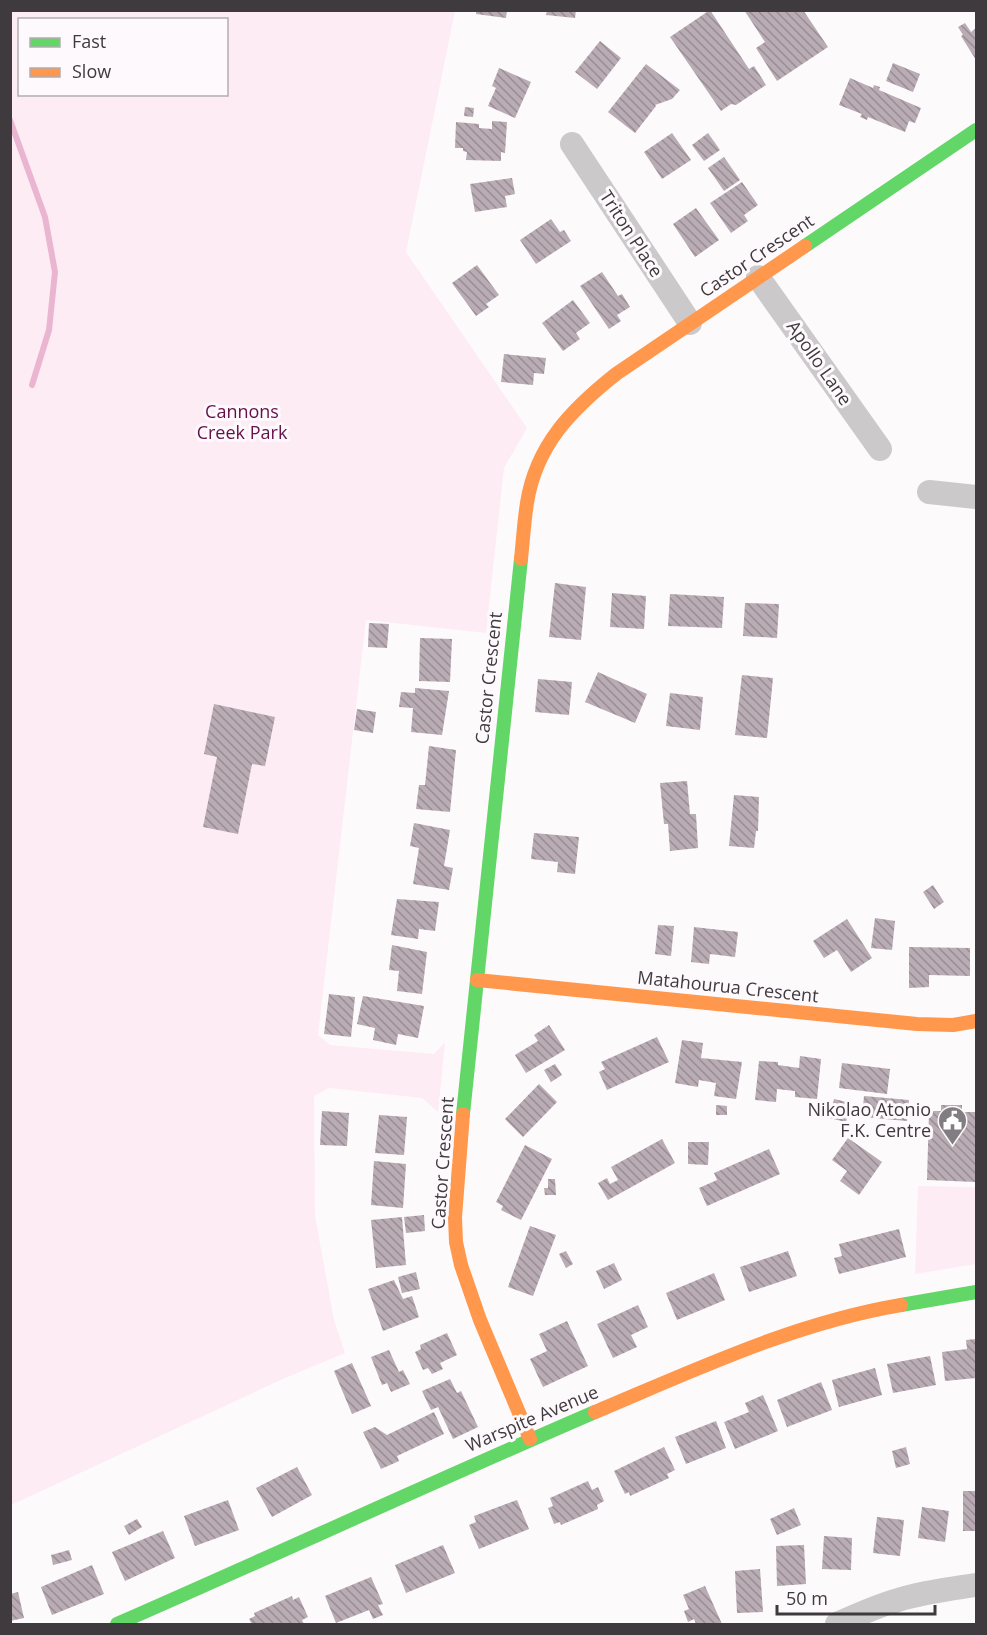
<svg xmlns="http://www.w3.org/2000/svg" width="987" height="1635" font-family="'Open Sans',sans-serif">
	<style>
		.park { fill: #feecf5; fill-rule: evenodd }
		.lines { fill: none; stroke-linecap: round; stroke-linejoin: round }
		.stream { stroke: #e9b5d1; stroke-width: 6 }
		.building { fill: url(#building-back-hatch) }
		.street { stroke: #cbc9ca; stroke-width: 24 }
		.fast { stroke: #63d668; stroke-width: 14 }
		.slow { stroke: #ff974d; stroke-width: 14 }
		.labels { text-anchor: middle; stroke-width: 6; stroke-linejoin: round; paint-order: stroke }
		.street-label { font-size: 18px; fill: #3f3a3d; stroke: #fef9fc }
		.park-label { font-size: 18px; fill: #661049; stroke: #fef9fc }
		.poi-label { font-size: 18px; fill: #3f3a3d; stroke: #fef9fc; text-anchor: end }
	</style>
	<defs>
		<pattern id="building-back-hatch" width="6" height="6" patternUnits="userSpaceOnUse" patternTransform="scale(1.5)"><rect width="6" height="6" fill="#baacb4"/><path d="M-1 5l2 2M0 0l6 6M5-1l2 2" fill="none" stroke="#998d94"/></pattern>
	</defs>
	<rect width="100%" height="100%" fill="#fdfafc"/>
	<path class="park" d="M10,11H455L406,252L527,428L504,468L486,633L366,620L318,1035L330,1045L434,1054L445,1042L438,1112L422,1098L329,1088L314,1096L315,1216L334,1320L345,1353L285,1378L11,1505ZM20,20H226V94H20Z
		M918,1186L976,1187V1264L915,1274Z"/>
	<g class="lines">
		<path class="stream" d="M10,120L45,217L55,272L49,330L32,385"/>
	</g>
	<path class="building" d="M476,10H507L506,18L476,14Z
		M547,10H576L575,18L546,15Z
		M710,10L749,69L754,66L766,85L736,105L731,104L721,111L670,37Z
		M744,10H803L828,47L777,81L756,48L765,42Z
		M965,23L971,32L976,28V60L961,36L963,35L958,27Z
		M600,41L621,58L597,89L575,72Z
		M893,63L920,74L913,92L886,81Z
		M646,64L680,90L672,99L655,105L656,106L635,133L608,112Z
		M499,68L531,82L515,118L488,106L496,88L492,86Z
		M850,78L873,88L874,85L880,87L879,90L921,108L915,123L909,121L905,132L868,117L867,120L860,117L862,114L839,105Z
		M465,107L474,108L473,117L464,116Z
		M492,121L507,122L505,153L501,152V161L466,160L467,152L463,151V148H455L456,122L479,124V128L492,129Z
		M672,133L691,160L662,179L644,152Z
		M708,133L720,150L704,161L692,145Z
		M724,157L740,180L724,191L708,168Z
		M512,178L515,194L505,196L507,207L475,212L470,184Z
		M742,182L758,205L744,215L748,221L731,233L710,203Z
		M696,208L719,240L695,257L673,224Z
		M551,219L560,232L564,230L571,241L536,264L520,240Z
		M477,265L499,295L486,304L489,307L476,316L452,283Z
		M602,272L618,296L622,294L630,307L617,315L621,321L609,329L580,286Z
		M573,300L590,323L576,333L580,339L563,351L542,323Z
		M504,354L546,358L544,374L534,373L533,385L501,382Z
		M555,583L586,587L581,640L549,637Z
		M612,593L646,596L644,629L610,627Z
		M670,594L724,597L722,628L668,626Z
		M745,603L779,604L777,638L743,636Z
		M369,623L389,624L387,648L368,647Z
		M420,638L452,639L450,682L419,681Z
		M598,672L647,694L635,723L585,702Z
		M742,675L773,678L767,738L735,735Z
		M538,679L572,682L569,715L535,712Z
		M415,688L449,691L442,735L411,732L413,708L399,707L401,692L415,693Z
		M670,693L703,697L700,730L666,726Z
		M214,704L275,717L265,766L252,764L238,834L203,827L217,757L204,754Z
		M357,709L376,712L373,733L354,730Z
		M429,746L456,750L450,812L416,809L419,785H425Z
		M687,781L690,814H696L698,848L670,851L668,824H664L660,783Z
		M734,795L759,797L758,831H756L754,848L729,846Z
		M414,823L450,830L444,866L453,868L449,890L413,884L419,848L410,846Z
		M534,833L579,837L575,874L557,872L558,862L531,859Z
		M933,885L944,902L934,909L923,892Z
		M397,899L439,902L435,931L419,929L418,939L391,935Z
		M875,918L895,921L892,950L871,948Z
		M847,919L872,958L851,972L837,950L824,958L813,941Z
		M658,925L674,926L671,956L655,954Z
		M694,927L738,932L735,957L710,954L709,964L691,962Z
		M392,945L427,952L422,994L397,991L399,971L389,970Z
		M909,947L970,948V976L929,975V987L909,988Z
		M329,994L355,997L351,1037L324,1034Z
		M363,996L424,1006L418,1038L398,1034L396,1045L373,1040L375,1028L357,1024Z
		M549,1025L565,1050L526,1073L515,1055L538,1041L534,1035Z
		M657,1037L669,1062L607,1090L599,1072L605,1069L601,1062Z
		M682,1040L703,1043L701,1058L742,1062L736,1099L714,1096L716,1083L699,1080L698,1087L675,1083Z
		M800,1056L821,1059L817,1099L795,1097V1091L777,1089L776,1102L755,1100L759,1061L778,1062V1065L799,1068Z
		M842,1063L890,1069L887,1094L839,1088Z
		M555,1064L562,1075L551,1082L544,1070Z
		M539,1084L557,1102L523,1137L505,1119Z
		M864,1096L909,1100L907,1121L862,1117Z
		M834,1099L851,1103L846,1122L829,1118Z
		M716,1105L727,1106V1115H716Z
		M941,1105H962V1112H976V1182L927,1180L929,1111H941Z
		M322,1111L349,1113L347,1146L320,1145Z
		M379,1115L407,1117L404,1155L375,1153Z
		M848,1138L882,1162L859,1195L840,1181L847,1171L832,1160Z
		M662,1139L675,1163L608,1200L598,1183L607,1178L610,1184L618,1180L611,1167Z
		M688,1142H709L708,1165L688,1164Z
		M525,1145L552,1159L521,1220L501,1210L503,1206L496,1202Z
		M769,1149L780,1174L707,1206L699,1188L717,1180L714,1173Z
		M374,1161L406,1164L403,1208L371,1205Z
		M548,1179H555L556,1195H545L544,1188H548Z
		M424,1215L425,1231L406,1233L404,1217Z
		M402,1217L406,1265L376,1268L371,1220Z
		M530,1226L556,1235L533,1296L508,1287Z
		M899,1229L906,1257L839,1274L834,1258L842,1256L839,1244Z
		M566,1251L573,1264L566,1268L559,1254Z
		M788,1251L797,1276L749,1292L740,1267Z
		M614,1263L622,1280L604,1289L596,1271Z
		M416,1272L420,1289L402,1293L398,1277Z
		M714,1273L725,1300L677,1320L666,1293Z
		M394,1280L403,1299L412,1296L419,1317L383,1331L368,1289Z
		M638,1305L648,1327L631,1335L637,1347L613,1358L597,1324Z
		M567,1321L588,1366L543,1387L530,1359L547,1351L539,1334Z
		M447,1333L457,1355L440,1363L443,1369L432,1374L428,1368L423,1370L415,1352L421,1349L420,1345Z
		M976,1339V1378L945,1381L942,1352L967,1349L966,1340Z
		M389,1350L399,1372L403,1370L410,1384L391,1392L387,1383L382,1385L371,1357Z
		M930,1356L936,1385L893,1393L887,1364Z
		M352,1363L371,1406L352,1414L334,1371Z
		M875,1368L882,1395L839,1407L832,1380Z
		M450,1379L457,1393L461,1391L478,1427L453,1439L438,1407L431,1410L422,1391Z
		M821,1382L832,1410L787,1427L777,1400Z
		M763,1395L778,1431L735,1449L724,1422L749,1412L745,1403Z
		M434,1412L444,1434L397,1456L399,1461L381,1469L363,1432L375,1427L387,1435Z
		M716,1421L726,1448L686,1464L675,1437Z
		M664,1447L675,1470L667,1474L669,1478L630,1496L629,1492L625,1494L614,1471Z
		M906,1447L910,1464L896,1468L892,1451Z
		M297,1467L312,1495L272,1517L256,1488Z
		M588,1481L592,1490L598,1487L604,1501L597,1505L598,1509L561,1525L560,1522L554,1524L548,1508L553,1506L550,1498Z
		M963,1491H976V1531H963Z
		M228,1500L239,1530L195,1546L184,1516Z
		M517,1500L529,1529L479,1549L469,1525L476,1522L474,1516Z
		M922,1507L949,1511L945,1542L918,1538Z
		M794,1508L801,1525L777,1535L770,1519Z
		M877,1517L904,1520L900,1556L873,1553Z
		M137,1519L142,1527L129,1535L124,1526Z
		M163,1531L175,1558L125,1581L112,1552Z
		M824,1536L852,1538L851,1570L822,1569Z
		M443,1545L455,1573L406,1593L395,1565Z
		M804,1545L806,1584L777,1586L776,1546Z
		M69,1550L72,1560L53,1565L51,1555Z
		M92,1565L104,1594L52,1615L41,1587Z
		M760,1569L763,1612L737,1613L735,1571Z
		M371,1577L383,1604L378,1605L383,1615L373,1619L369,1610L336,1623L325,1596Z
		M705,1586L722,1624H696L694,1619L688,1622L684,1611L689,1609L683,1595Z
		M18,1592L24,1618L10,1621V1594Z
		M292,1596L293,1600L299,1597L308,1617L302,1620L304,1624H252L249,1619L255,1616L254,1613Z"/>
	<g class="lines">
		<path class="street" d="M572,144L690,323
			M758,277L880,449
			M929,492L976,497
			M837,1624C857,1615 877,1606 898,1600C924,1592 950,1589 976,1585"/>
		<path class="fast" d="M805,246L976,130
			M463,1114L521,559
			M901,1305L976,1292
			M117,1624C277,1554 435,1481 595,1412"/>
		<path class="slow" d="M521,559C523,540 524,522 527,503C536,445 572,409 616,374L805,246
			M477,980L917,1024L953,1025L976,1021
			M463,1114L455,1217L456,1242L461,1265L480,1320L530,1439
			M595,1412C695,1370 794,1323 901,1305"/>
	</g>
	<defs>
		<symbol id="civic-pin" viewBox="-11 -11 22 30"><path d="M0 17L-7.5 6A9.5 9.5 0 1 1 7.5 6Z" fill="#827d80" stroke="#fef9fc"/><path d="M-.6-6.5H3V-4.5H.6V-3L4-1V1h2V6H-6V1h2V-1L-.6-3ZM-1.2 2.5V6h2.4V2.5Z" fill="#fff"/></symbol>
	</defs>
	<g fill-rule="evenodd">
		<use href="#civic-pin" x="936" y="1104" width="33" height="45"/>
	</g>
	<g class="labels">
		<g class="street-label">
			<text transform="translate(631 234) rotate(57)" y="6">Triton Place</text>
			<text transform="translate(757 256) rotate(-34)" y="6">Castor Crescent</text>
			<text transform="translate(819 363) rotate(55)" y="6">Apollo Lane</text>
			<text transform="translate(489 678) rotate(-84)" y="6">Castor Crescent</text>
			<text transform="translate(728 987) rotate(6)" y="6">Matahourua Crescent</text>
			<text transform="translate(443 1163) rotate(-86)" y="6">Castor Crescent</text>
			<text transform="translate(532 1419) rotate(-23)" y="6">Warspite Avenue</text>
		</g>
		<g class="park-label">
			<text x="242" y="418">Cannons<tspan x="242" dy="21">Creek Park</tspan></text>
		</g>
		<g class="poi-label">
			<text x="931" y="1116">Nikolao Atonio<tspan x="931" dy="21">F.K. Centre</tspan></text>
		</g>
	</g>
	<rect width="987" height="1635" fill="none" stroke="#3f3a3d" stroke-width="24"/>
	<rect x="18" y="18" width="210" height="78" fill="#fef9fc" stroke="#b2adb0" stroke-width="1.5"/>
	<rect x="30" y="38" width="30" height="9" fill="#63d668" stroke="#b2adb0" stroke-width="1.5"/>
	<text x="72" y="48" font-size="18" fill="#3f3a3d">Fast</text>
	<rect x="30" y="68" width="30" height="9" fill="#ff974d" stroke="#b2adb0" stroke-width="1.5"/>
	<text x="72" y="78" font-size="18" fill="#3f3a3d">Slow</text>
	<path d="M777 1605v9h158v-9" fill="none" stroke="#3f3a3d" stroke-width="3"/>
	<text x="786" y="1605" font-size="18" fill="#3f3a3d" stroke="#fef9fc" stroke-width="4.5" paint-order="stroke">50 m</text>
</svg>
